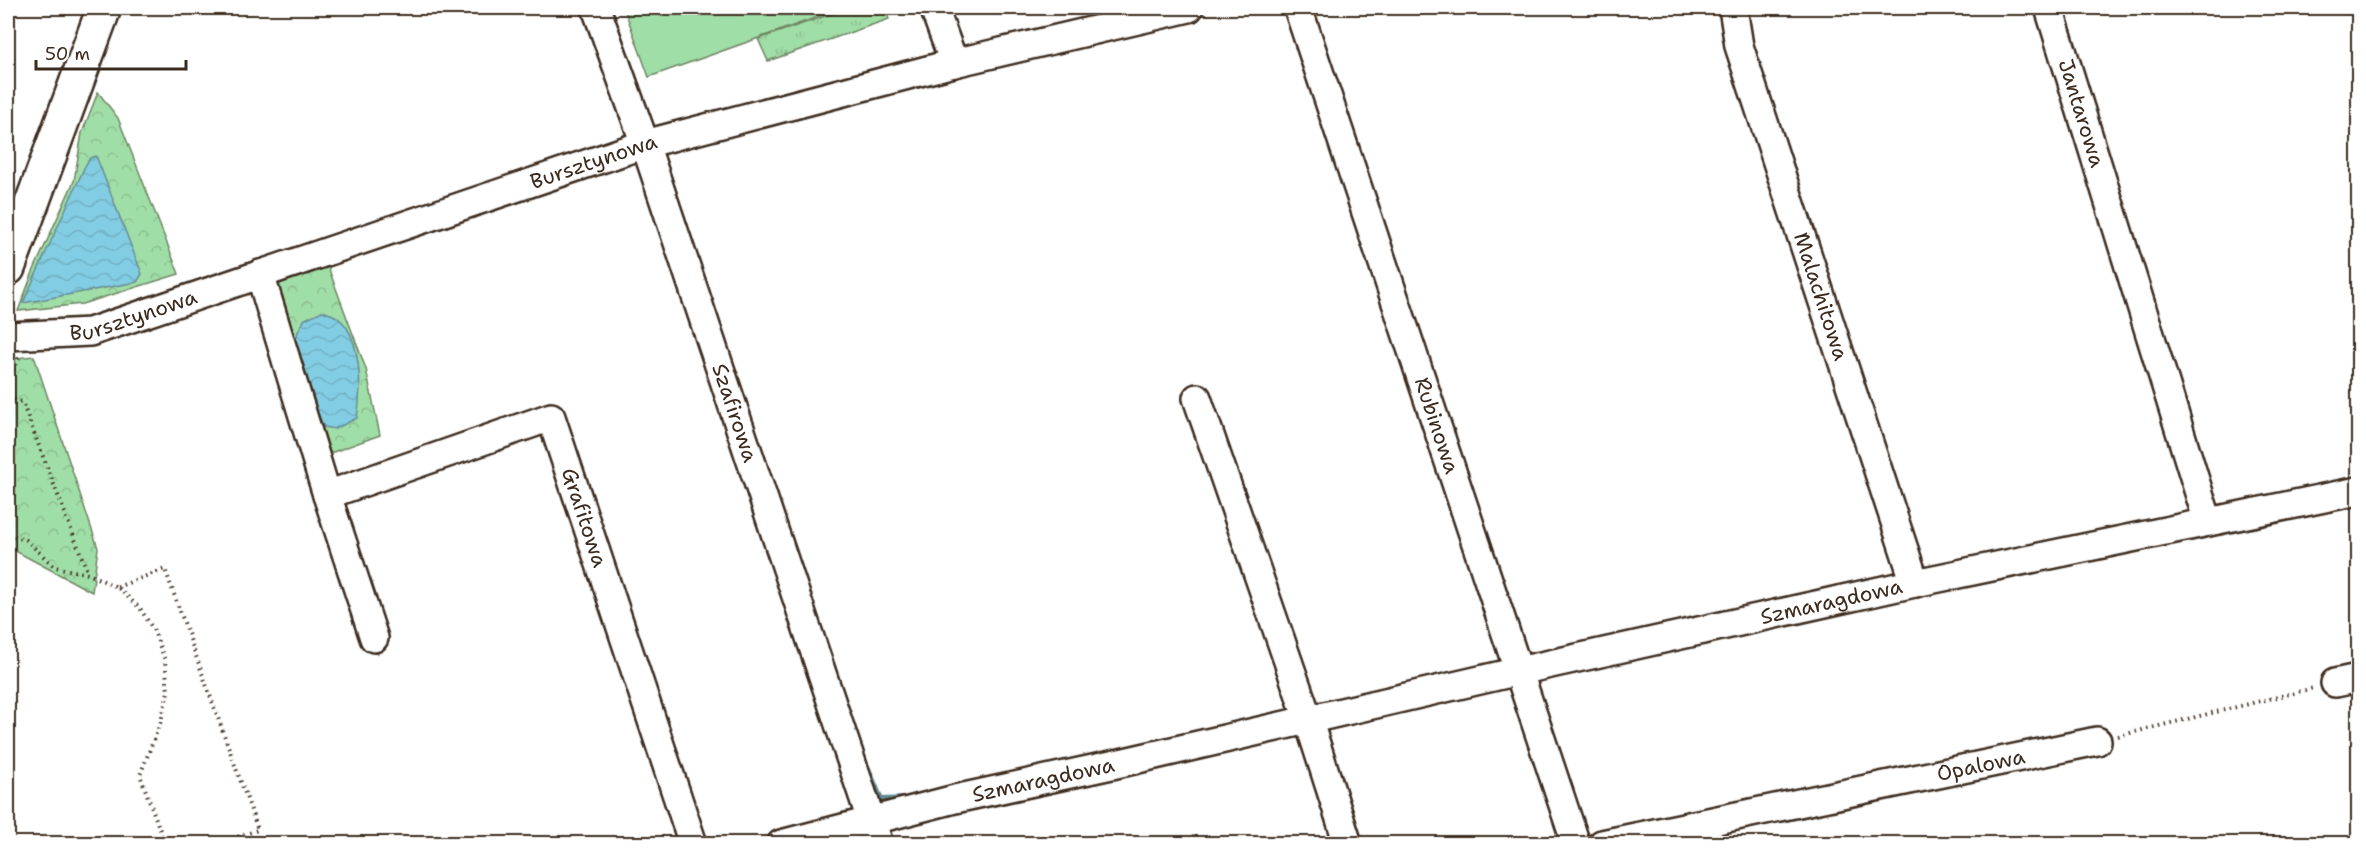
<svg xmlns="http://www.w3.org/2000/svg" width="2366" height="851" font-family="'Shantell Sans',sans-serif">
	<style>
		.forest { fill: url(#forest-crowns); stroke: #6e8462; stroke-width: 1.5 }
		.park { fill: url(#park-tufts); stroke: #6e8462; stroke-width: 1.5 }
		.garden { fill: #a0dea7; stroke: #6e8462; stroke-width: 1.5 }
		.water { fill: url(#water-waves); stroke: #668c94; stroke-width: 1.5 }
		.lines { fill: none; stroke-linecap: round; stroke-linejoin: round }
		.stream { stroke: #668c94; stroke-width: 6 }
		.minor-casing { stroke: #3b2a1e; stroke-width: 32 }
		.major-casing { stroke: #3b2a1e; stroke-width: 38 }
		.path { stroke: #3b2a1e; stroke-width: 4; stroke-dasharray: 1.5 4.5; stroke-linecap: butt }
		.minor { stroke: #fff; stroke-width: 27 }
		.major { stroke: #fff; stroke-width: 33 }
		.labels { text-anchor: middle; stroke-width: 4.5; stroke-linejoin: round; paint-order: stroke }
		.street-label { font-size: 21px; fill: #3b2a1e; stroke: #fff }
	</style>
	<defs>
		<pattern id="forest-crowns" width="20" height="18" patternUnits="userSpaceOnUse" patternTransform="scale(1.5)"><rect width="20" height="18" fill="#a0dea7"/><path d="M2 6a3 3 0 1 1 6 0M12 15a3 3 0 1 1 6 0" fill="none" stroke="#8bbf8f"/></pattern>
		<pattern id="park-tufts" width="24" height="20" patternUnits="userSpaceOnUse" patternTransform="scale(1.5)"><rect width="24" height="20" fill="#a0dea7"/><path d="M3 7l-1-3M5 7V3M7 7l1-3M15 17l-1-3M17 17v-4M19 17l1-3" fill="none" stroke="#8bbf8f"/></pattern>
		<pattern id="water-waves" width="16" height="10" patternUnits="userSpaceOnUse" patternTransform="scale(1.5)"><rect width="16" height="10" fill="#82cde3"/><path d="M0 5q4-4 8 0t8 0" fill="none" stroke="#71b0c2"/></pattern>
	</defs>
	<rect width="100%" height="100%" fill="#fff"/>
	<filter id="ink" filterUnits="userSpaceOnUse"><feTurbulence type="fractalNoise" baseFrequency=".0167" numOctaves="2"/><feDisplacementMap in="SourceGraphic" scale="12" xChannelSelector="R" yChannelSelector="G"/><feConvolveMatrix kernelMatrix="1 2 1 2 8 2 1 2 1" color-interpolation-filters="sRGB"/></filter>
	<g filter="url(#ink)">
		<path class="forest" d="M98,92L118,118L179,274L82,304L18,311L33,272L74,181L82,133Z
			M325,259L366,369L380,435L325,455L273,282Z
			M34,356L98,548L92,592L8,547V359Z"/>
		<path class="park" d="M849,8H885L889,19L768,61L758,39Z"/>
		<path class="garden" d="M624,8H843L649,77Z"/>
		<path class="water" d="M96,156L142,274L137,282L23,303L85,166L90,158Z
			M322,311C326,312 331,314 335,316C362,332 362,391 357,418L335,429L324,427C314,407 296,363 296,341C296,333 301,325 305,319Z"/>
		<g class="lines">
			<path class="stream" d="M867,766L882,802
				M881,800L905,799"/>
			<defs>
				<g id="minor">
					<path id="s1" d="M596,8L645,144L879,844"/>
					<path d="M934,8L954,63"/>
					<path id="s2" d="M1298,8L1576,844"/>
					<path id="s3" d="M1733,8L1739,46L1915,583"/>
					<path id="s4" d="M2049,8L2208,522"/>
					<path id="s5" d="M260,274L327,495L551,417L693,844"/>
					<path id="s6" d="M8,336L90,332L645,144L954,63L1189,8"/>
					<path d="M1197,398L1308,719L1348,844"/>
					<path d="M327,495L374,638"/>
					<path d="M2335,683L2358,678"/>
					<path id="s7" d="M781,844L955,799L1116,764L1519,671L1915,583L2358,491"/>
					<path id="s8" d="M1602,844L2097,741"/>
				</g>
				<path id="major" d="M8,268L104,8"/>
			</defs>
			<use href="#minor" class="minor-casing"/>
			<use href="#major" class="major-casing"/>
			<path class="path" d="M8,381L19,358
				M8,398L22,402L88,573
				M8,535L26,540L55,567L88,574L117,587L140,608L154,631L165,660L168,692L161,721L140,775L165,844
				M117,587L165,569L258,830L216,844
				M2118,736L2314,688"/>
			<use href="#minor" class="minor"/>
			<use href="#major" class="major"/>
		</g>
	</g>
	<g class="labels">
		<g class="street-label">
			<text dy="7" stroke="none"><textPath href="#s4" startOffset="110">Jantarowa</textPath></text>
			<text dy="7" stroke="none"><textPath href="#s6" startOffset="614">Bursztynowa</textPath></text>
			<text dy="7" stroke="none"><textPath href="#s3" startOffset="302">Malachitowa</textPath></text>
			<text dy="7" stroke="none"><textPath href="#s6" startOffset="128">Bursztynowa</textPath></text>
			<text dy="7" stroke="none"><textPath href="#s1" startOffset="428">Szafirowa</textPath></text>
			<text dy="7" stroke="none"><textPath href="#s2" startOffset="440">Rubinowa</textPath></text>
			<text dy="7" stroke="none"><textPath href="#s5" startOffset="574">Grafitowa</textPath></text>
			<text dy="7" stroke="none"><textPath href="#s7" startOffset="1078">Szmaragdowa</textPath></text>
			<text dy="7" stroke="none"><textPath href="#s8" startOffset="387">Opalowa</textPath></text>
			<text dy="7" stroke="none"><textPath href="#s7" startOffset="270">Szmaragdowa</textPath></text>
		</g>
	</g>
	<rect width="2366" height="851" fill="none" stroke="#fff" stroke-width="30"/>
	<rect x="15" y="15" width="2336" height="821" fill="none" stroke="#3b2a1e" stroke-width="2" filter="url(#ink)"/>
	<path d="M36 60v9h150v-9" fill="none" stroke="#3b2a1e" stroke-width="3"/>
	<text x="45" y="60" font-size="18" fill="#3b2a1e" stroke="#ffffff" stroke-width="4.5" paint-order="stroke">50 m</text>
</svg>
